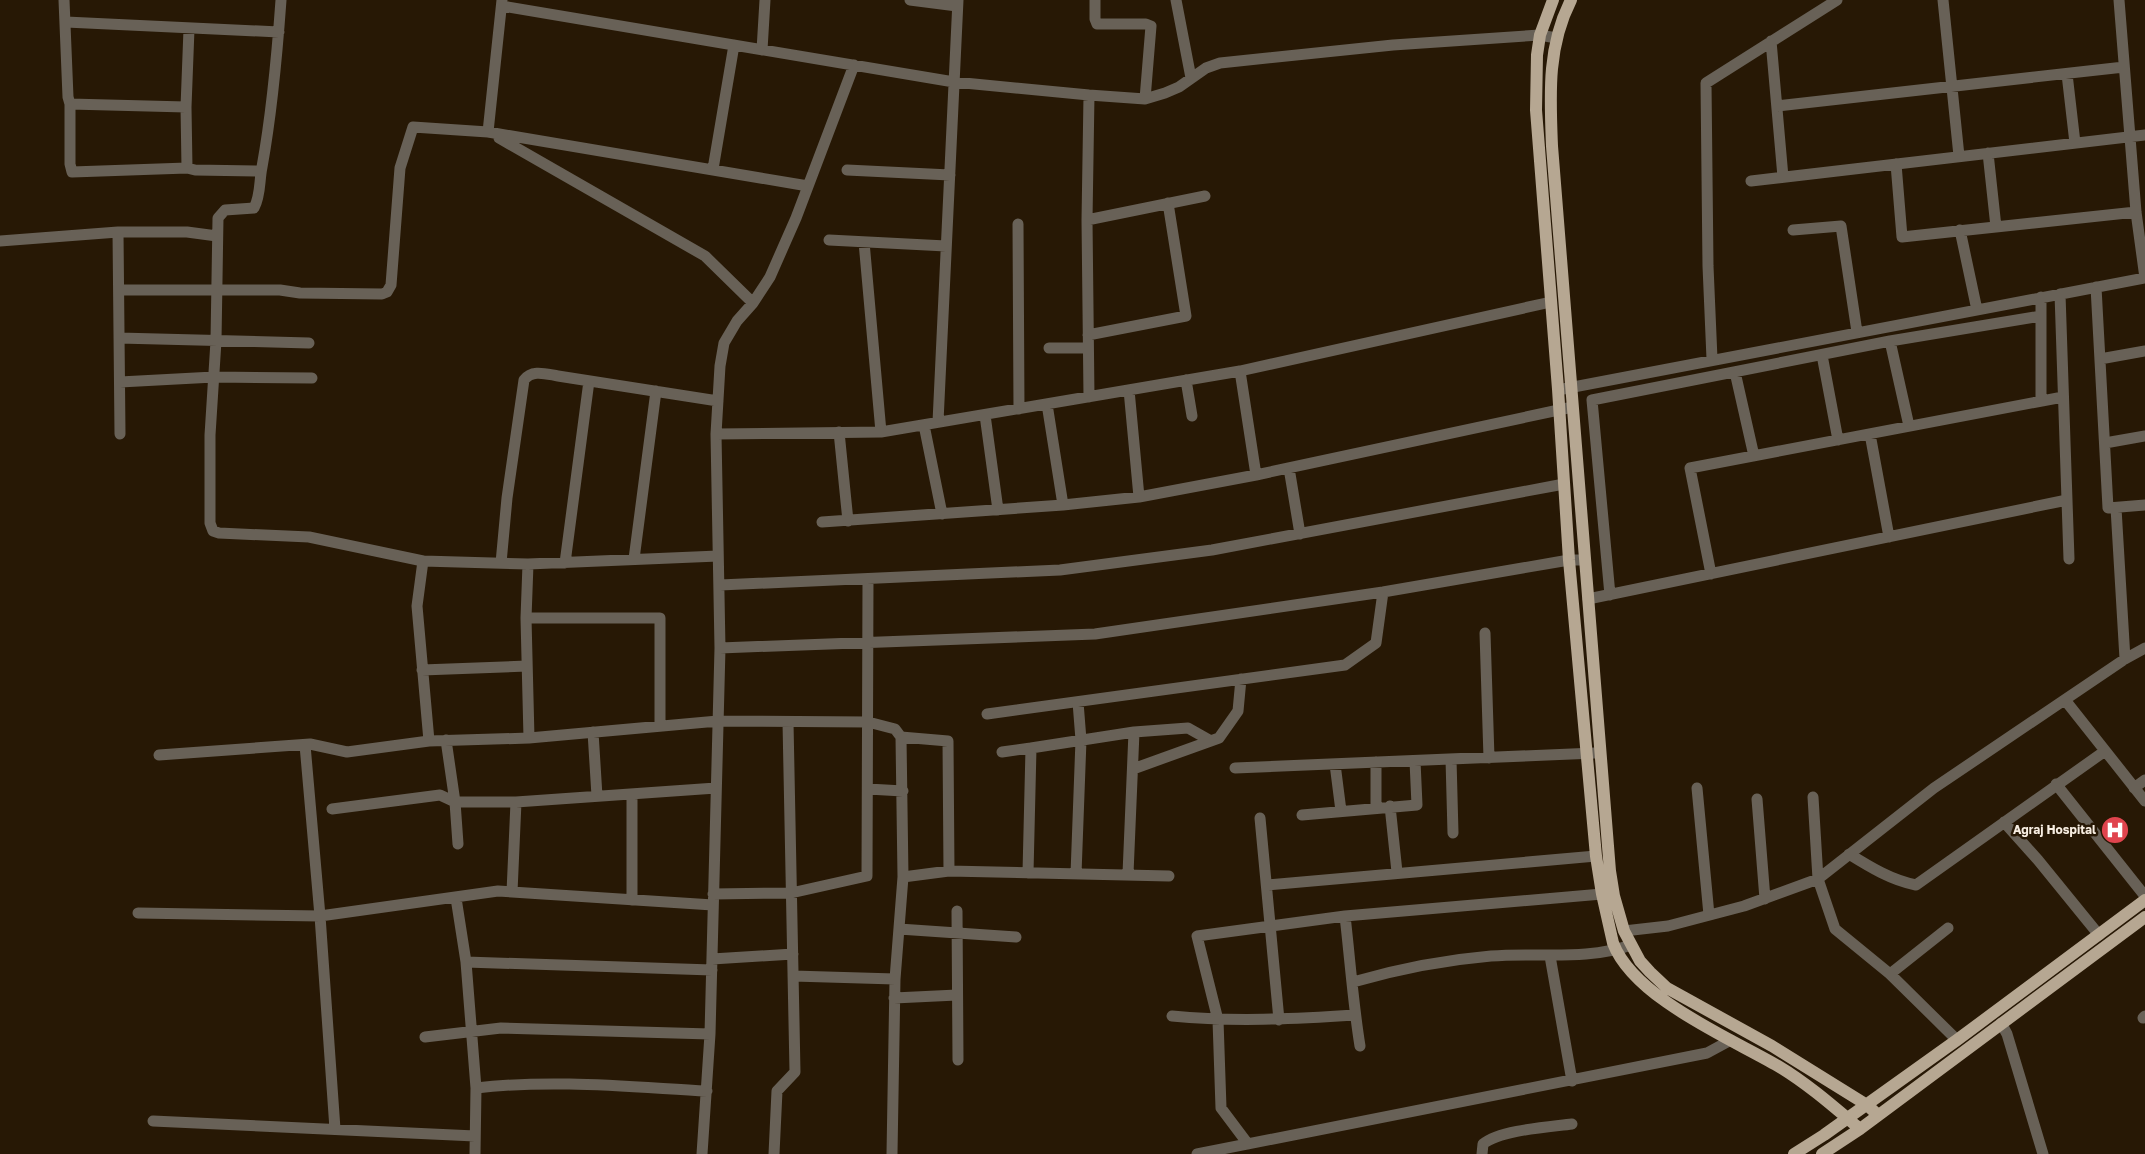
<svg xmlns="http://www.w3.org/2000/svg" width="2145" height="1154" font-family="'Golos Text',sans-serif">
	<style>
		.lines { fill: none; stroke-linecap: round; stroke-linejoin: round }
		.minor { stroke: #686157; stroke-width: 11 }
		.major { stroke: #b6a792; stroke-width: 12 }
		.labels { text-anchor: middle; stroke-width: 5; stroke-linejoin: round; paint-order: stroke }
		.poi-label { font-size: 12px; font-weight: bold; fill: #f8eee2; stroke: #271805; text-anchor: end }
	</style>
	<rect width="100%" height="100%" fill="#271805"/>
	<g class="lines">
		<path class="minor" d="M64,0L68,97L70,104V164L72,172L187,168L195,170L261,171
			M281,0C277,56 272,112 262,167C259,181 261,195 254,208L225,210L218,218L216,341L210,435V523L213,531L219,533L309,537L423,561
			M910,0L957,6
			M1095,0V19L1097,24H1146L1151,26L1145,99
			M1176,0L1191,78
			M1943,0L1959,156
			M2119,0L2136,212L2145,278
			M502,6L954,82L1089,95L1145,99L1165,93L1179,87L1206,68L1220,63L1393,45L1540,35L1556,38
			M66,22L279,32
			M1771,41L1783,177
			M762,50L765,0
			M2067,74L2075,143
			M70,104L186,107
			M1777,106L2124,67
			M488,132L502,0
			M499,138L705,256L753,303
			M1988,153L1996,227
			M1896,164L1902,237L2136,212
			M187,168L186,107L189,29
			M713,169L734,45
			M847,170L950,175
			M1751,181L2145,135
			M1087,220L1089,95
			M1018,224L1019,409
			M1793,230L1841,226L1857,332
			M1960,230L1977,310
			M118,232L120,434
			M829,240L946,246
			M0,241L118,232H187L217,236
			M864,242L881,432
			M2096,287L2108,508L2145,505
			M119,290H280L300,293L382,294L387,292L391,285L400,168L413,127L488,132L808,186
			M2060,294L2069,559
			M1088,335L1186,316L1168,203
			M119,338L309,343
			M1890,341L1909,426
			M1049,348H1088
			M1822,355L1838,440
			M1712,359L1708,266L1706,83L1837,0
			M2100,359L2145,351
			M1240,371L1256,475
			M1735,372L1754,456
			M1186,380L1192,416
			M120,382L214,377L312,378
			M1563,389L2145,278
			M1129,390L1139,497
			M1089,397L1087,220L1205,196
			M2041,401V297
			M1047,404L1063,505
			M985,415L998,510
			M938,422L958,0
			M924,425L942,514
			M839,432L848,521
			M716,434L881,432L1240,371L1551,302
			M1870,434L1889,537
			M2105,443L2145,436
			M1289,468L1300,534
			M2116,508L2125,659
			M822,522L1063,505L1139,497L1256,475L1568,408
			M634,559L656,391
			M501,563L507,498L524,380C532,369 546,374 558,376L718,401
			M565,563L589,381
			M528,564L526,618L529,738
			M1711,574L1690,468L2063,397
			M720,585L1060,570L1212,550L1564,484
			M1610,595L1592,400L1890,341L2041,316
			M1588,599L2067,500
			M526,618H660V726
			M1485,633L1489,758
			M720,648L1095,634L1383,592L1569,560H1584
			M422,670L527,666
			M2065,700L2145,801
			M987,714L1345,665L1376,643L1383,592
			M593,732L597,796
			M1134,732L1188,728L1211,741
			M901,737L948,741L949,871
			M446,740L455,802L458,844
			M429,741L417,606L423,561L528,564L718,556
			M305,745L320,916L335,1129
			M1002,752L1031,748
			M159,755L310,744L347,752L429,741L529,738L718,721L868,722L895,729L901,737L903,877L895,979L892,1154
			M1451,759L1453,833
			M1376,762V808
			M1335,764L1341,811
			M1235,768L1595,753
			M1133,769L1219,738L1238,711L1241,679
			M2056,784L2145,896
			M1697,788L1709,915
			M2134,788L2145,780
			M868,789L903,791
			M632,794V900
			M1813,797L1818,879L1835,929L1890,974L1957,1040
			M1757,799L1765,899
			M1390,806L1397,872
			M332,809L440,795L455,802H516L716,788
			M1302,815L1417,805L1415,761
			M1260,818L1279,1020
			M2004,822L2038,860L2099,935
			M1849,854C1870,867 1891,880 1916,885L2105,751
			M1028,873L1031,748L1134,732L1128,874
			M1076,874L1081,740L1078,702
			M903,877L949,871L1169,876
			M1268,885L1596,856
			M512,892L516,802
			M713,894L791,893L867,876L868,579
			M456,898L466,962L476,1088L475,1154
			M957,911L958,1060
			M138,913L320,916L498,891L713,905
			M1345,916C1350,959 1353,1003 1360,1046
			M899,929L1016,937
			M1624,931L1668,926L1744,906L1818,879L1934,788L2125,659L2145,648
			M1550,956L1572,1081
			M712,959L793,954
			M466,962L712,970
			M1890,974L1948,928
			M793,976L895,979
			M1353,982C1398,969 1444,960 1491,956C1538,952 1586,961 1631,945
			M894,998L957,995
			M1172,1016C1233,1022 1293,1019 1355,1015
			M2143,1018L2145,1016
			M2001,1023L2007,1034L2043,1154
			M425,1037L501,1028L710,1034
			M476,1088C553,1079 630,1087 707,1091
			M153,1121L475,1136
			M1248,1144L1221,1108L1218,1020L1197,936L1345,916L1602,894
			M702,1154L710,1034L720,648L716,434L720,366L724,343L737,321L753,303L770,277L796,218L854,65
			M774,1154L777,1091L795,1072L788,722
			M1197,1154L1707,1053L1731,1040
			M1482,1154L1483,1144C1500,1130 1549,1127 1572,1124"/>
		<path class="major" d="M1553,0L1540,35L1537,55L1536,110L1558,389L1569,560L1596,856L1602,894L1613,943C1634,998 1730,1038 1778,1066C1808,1084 1834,1107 1860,1129
			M1571,0C1547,47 1550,95 1552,146L1610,871L1614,896L1624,931L1640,961L1650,972L1667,988L1772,1046L1867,1105L1878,1115
			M1794,1154L1824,1135L1957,1040L2145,900
			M1822,1154L1860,1129L2145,917"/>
	</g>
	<defs>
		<symbol id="hospital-disc" viewBox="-11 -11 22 22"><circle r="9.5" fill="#e0444e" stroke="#271805"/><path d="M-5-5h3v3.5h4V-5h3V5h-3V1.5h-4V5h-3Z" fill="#fff"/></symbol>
	</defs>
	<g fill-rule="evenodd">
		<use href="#hospital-disc" x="2099" y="814" width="32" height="32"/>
	</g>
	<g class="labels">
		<g class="poi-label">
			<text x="2096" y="834">Agraj Hospital</text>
		</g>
	</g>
</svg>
